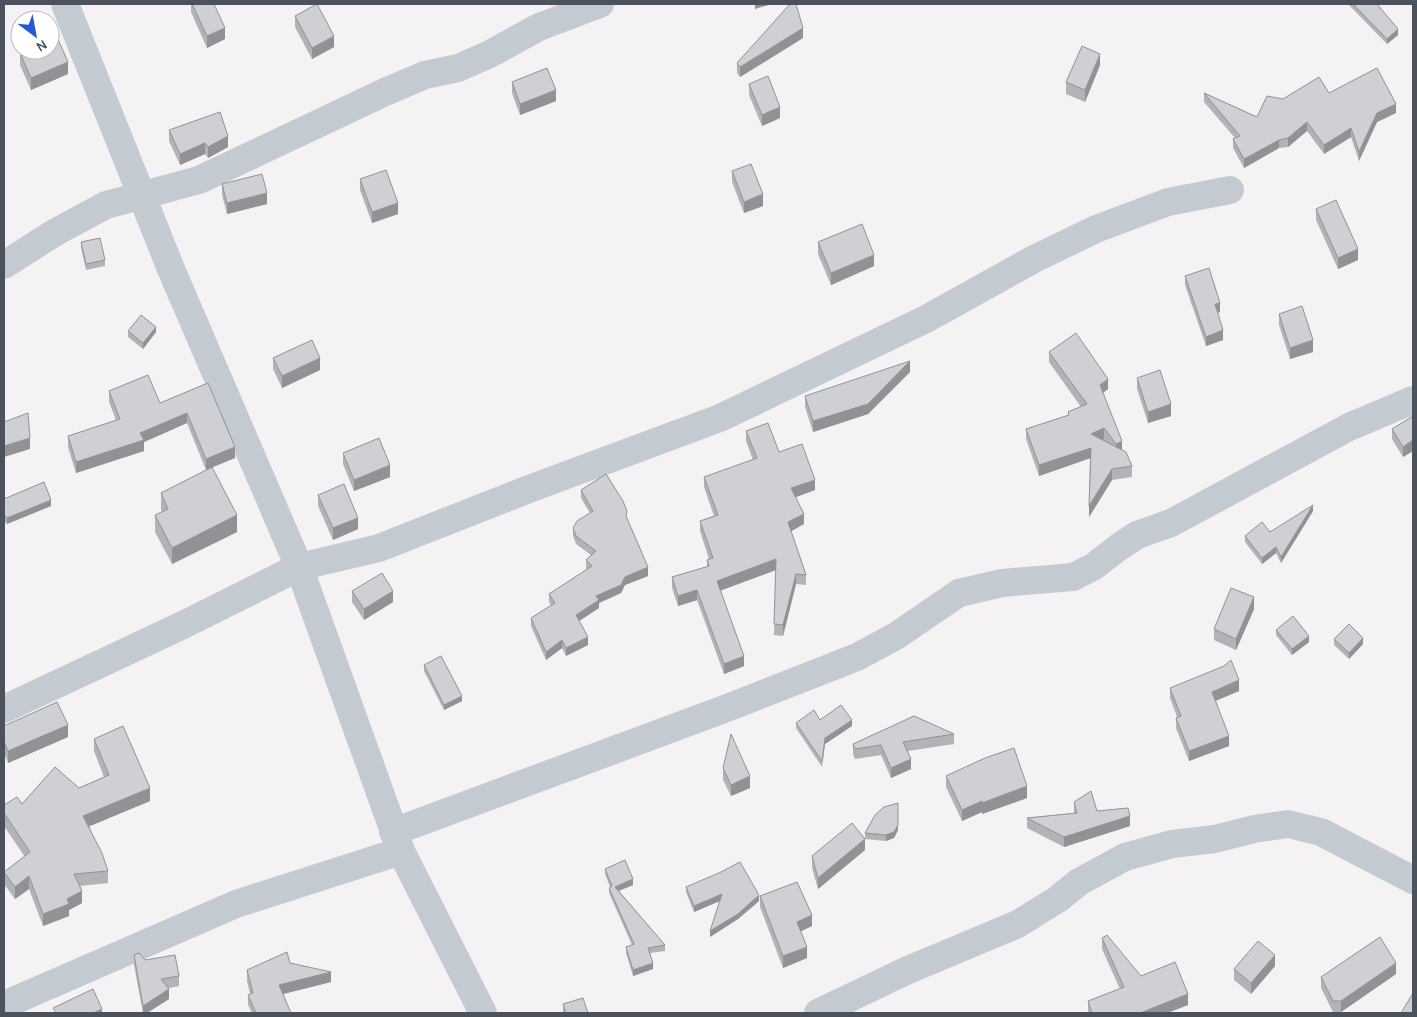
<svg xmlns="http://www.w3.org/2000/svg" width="1417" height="1017" font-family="Karla,sans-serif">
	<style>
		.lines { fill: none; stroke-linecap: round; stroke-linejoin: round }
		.minor { stroke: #c4cad2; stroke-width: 28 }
		.wall { fill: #b2b3b8 }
		.shaded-wall { fill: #919296 }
		.building { fill: #cfd0d6; stroke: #919296 }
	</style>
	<rect width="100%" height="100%" fill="#f4f2f2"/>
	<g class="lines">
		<path class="minor" d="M65,4L171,269L299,567L401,851L483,1013
			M4,265L54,233L106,205L199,180L385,92L425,75L458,68L490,54L539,27L600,4
			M4,709L185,624L299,567L379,548L529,489L720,418L926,319L1034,259L1096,229L1168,202L1230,190
			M393,832L727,708L857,657L896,636L959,593L1002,583L1073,577L1093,567L1119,547L1137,535L1171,523L1349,427L1413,400
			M4,1005L236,904L401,851
			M818,1013L908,970L1018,924L1058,899L1079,882L1125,857L1172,844L1215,839L1254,829L1288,824L1321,832L1413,880"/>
	</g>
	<path class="wall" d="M191,4H214L225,39L207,48L191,12Z
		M1348,4H1377L1398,35L1387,44Z
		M295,16L334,47L312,59L295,27Z
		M803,38L740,77L737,73V63Z
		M20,53L68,74L31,90L20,65Z
		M1100,65L1085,102L1066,94V82Z
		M512,82L556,101L520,115L512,93Z
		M749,84L780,118L762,126L749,95Z
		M1204,93L1257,117L1283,99L1329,93L1396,113L1377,122L1359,161L1351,137L1324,154L1307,131L1288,147L1279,148L1244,168L1233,148V139L1235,138L1204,102Z
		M169,130L228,147L208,158L205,154L180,165L169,141Z
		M732,171L763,206L744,213L732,182Z
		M360,179L398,214L372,223L360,190Z
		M222,184L267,204L227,214L222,195Z
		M1316,209L1358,260L1338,269L1316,220Z
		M81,242L105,260V266L86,270L81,248Z
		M818,242L874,266L831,285L818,254Z
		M1185,276L1220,312L1217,313L1223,340L1206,346L1185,285Z
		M1279,314L1313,352L1290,359L1279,325Z
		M128,331L156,332L143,349L128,337Z
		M1049,352L1108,389L1103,393L1122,450L1132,466V477L1112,480L1089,517L1090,458L1039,476L1026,439V429L1068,415V412L1081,407L1049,362Z
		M273,358L320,370L282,388L273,369Z
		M910,372L868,414L813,432L805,407V396Z
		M1137,378L1171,416L1148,423L1137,389Z
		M208,383L235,458L212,467L237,532L172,564L155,532V515L162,512L161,510V493L206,470L187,423L144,442V451L76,473L68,447V436L116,420L109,402V391L160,403Z
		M1412,407H1413V451L1403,457L1392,439V429L1412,417Z
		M746,431L779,452L815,490L795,497L804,524L791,531L806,575V585L796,584L783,636L774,635L776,570L720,590L744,666L724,674L697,600L678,606L672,588V577L707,567V560L709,559L700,531V521L714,516L704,487V477L753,460L746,441Z
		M343,453L390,477L354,491L343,464Z
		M581,490L627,519L648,576L625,585L621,593L599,603V608L579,621L588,645L566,656L562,648L546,660L531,626V618L551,605L549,602V594L587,569L586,568V560L591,555L576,544L573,536V528L590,513L581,498Z
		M318,495L358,529L333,540L318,506Z
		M4,499L51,506L7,524L4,521Z
		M1313,511L1281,563L1276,553L1262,564L1245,542V536L1270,532Z
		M352,591L393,602L364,620L352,602Z
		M1254,609L1236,650L1214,640V629Z
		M1276,630L1309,642L1292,655L1276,635Z
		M1334,639L1363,644L1349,659L1334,645Z
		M424,665L462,701L444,710L424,671Z
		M1170,688L1239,691L1216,701L1229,746L1189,761L1176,728V718L1177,717L1170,698Z
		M820,720L852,726L825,744L822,767L796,728V723Z
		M4,726L68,737L8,763L4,753Z
		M954,734V744L908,751L911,769L891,778L881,755L855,759L853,754V744Z
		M94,739L150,801L89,826L108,871V883L80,886L82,903L69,910V916L43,926L29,889L15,899L4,884V872L25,857L4,826V805L22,804L79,788L104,777L94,751Z
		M723,768L750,788L731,796L723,780Z
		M946,776L1027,798L982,814V812L962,821L946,787Z
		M1074,802L1097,811L1130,826L1064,847L1027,828V818L1074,813Z
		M898,830L894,838L886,841L865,839V850L818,889L812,868V856L865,839V833Z
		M605,869L633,885L619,891L665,945V951L650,953L653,969L633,976L626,953V947L632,945L609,893V888L610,887L605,874Z
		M686,887L759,901L738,919L710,937L720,901L694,912L686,892Z
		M760,896L812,926L801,931L807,958L783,968L760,907Z
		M1102,938L1141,976L1188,1005L1167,1013H1088V1001L1120,989L1102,949Z
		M134,955L179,976V986L169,988V999L147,1013H143L134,965Z
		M290,963L331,982L283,994L291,1013H252L248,1005V995L250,994L247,981V970Z
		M1275,966L1251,994L1234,980V969Z
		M1396,974L1341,1012H1333L1321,988V977Z
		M563,1004L588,1013H563Z"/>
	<path class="shaded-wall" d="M755,4H772L755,9Z
		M225,28V39L207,48V36Z
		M803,28V38L740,77V67Z
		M1398,29V35L1387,44V39Z
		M334,36V47L312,59V48Z
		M1100,54V65L1085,102V90Z
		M68,62V74L31,90V78Z
		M556,90V101L520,115V104Z
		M1396,104V113L1377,122L1359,161V152L1377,113Z
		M780,107V118L762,126V115Z
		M1307,122V131L1288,147V138Z
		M1351,128V137L1324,154V145Z
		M228,136V147L208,158V147Z
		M1279,140V148L1244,168V159Z
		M205,143V154L180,165V154Z
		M267,193V204L227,214V203Z
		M763,194V206L744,213V202Z
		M398,203V214L372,223V212Z
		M1358,249V260L1338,269V258Z
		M874,255V266L831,285V273Z
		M1220,303V312L1215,314V304Z
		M156,327V332L143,349V343Z
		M1223,330V340L1206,346V337Z
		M1313,340V352L1290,359V348Z
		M320,358V370L282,388V376Z
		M910,361V372L868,414L813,432V421Z
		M1108,379V389L1100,395V385Z
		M1171,404V416L1148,423V412Z
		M187,413V423L144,442V451L76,473V462L140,433Z
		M1104,428V439L1091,444V434Z
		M30,438V449L4,457V446Z
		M1413,440V451L1403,457V447Z
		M1122,441V452L1116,455V444Z
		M235,447V458L206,470V459Z
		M1091,448V458L1039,476V465Z
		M390,465V477L354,491V480Z
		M1112,469V480L1089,517V506Z
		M815,480V490L791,499V488Z
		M51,500V506L7,524V518Z
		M1313,505V511L1281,563V557Z
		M804,514V524L788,533V522Z
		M237,515V532L172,564V548Z
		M358,518V529L333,540V528Z
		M1276,547V553L1262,564V558Z
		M776,559V570L717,592V581Z
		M648,567V576L625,585L621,593L599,603V608L576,623V615L596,596L625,577Z
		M796,574V584L783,636V625Z
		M697,590V600L678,606V596Z
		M393,591V602L364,620V609Z
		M1254,597V609L1236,650V639Z
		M1309,636V642L1292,655V649Z
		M588,637V645L566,656V648Z
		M1363,638V644L1349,659V653Z
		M562,640V648L546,660V652Z
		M744,656V666L724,674V664Z
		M1239,680V691L1212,702V692Z
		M462,696V701L444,710V705Z
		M852,720V726L825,744L822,767L825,738Z
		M68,725V737L8,763V751Z
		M1229,736V746L1189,761V751Z
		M911,759V769L891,778V768Z
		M750,776V788L731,796V785Z
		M1027,786V798L982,814V803Z
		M150,788V801L83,829V816Z
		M982,801V812L962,821V810Z
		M898,803V830L894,838L886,841V835Z
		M1130,816V826L1064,847V837Z
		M865,839V850L818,889V878Z
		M29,876V889L15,899V887Z
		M633,879V885L615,892V887Z
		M82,891V903L69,910V916L43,926V914L67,899Z
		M722,894V900L694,912V906Z
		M759,895V901L738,919L710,937V931Z
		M812,915V926L797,933V922Z
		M807,947V958L783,968V956Z
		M1275,955V966L1251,994V983Z
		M653,963V969L633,976V970Z
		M1396,963V974L1341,1012V1001Z
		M331,972V982L279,995V985Z
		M169,989V999L147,1013H143V1006Z
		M1188,994V1005L1167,1013H1140Z
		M102,1009V1013H93Z"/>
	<path class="building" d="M192,4H214L225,28L207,36Z
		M317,4L334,36L312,48L295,16Z
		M790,4H796L803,28L740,67L737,63Z
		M1353,4H1377L1398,29L1387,39Z
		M57,37L68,62L31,78L20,53L28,50H50V40Z
		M1082,46L1100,54L1085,90L1066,82Z
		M547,68L556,90L520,104L512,82Z
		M1377,68L1396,104L1377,113L1359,152L1351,128L1324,145L1307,122L1288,138L1279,140L1244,159L1233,139L1240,136L1204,93L1257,117L1267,96L1283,99L1319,77L1329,93Z
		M768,76L780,107L762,115L749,84Z
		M220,112L228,136L208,147L205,143L180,154L169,130Z
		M751,164L763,194L744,202L732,171Z
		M386,170L398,203L372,212L360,179Z
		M262,174L267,193L227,203L222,184Z
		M1336,200L1358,249L1338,258L1316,209Z
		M862,224L874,255L831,273L818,242Z
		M100,238L105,260L86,264L81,242Z
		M1209,268L1220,303L1215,304L1223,330L1206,337L1185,276Z
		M1302,306L1313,340L1290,348L1279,314Z
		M141,315L156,327L143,343L128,331Z
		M1076,333L1108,379L1100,385L1122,441L1116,444L1104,428L1091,434L1126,452L1132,466L1112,469L1089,506L1091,448L1039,465L1026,429L1069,415L1068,412L1087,404L1049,352Z
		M312,340L320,358L282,376L273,358Z
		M910,361L868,404L813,421L805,396Z
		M1160,370L1171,404L1148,412L1137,378Z
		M148,375L160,403L208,383L235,447L206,459L187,413L140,433L144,440L76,462L68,436L120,419L109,391Z
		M28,413L30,438L4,446V422Z
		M1413,416V440L1403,447L1392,429Z
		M768,423L779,452L802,444L815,480L791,488L804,514L788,522L806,575L796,574L783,625L774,624L776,559L717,581L744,656L724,664L697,590L678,596L672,577L709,566L707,560L713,558L700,521L718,515L704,477L757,458L746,431Z
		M379,438L390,465L354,480L343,453Z
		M212,467L237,515L172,548L155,515L168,509L161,493Z
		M606,474L623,501L627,511L626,516L648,567L625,577L621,585L596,596L599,600L576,615L588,637L566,648L562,640L546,652L531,618L555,603L549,594L592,566L586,560L596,551L576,536L573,528L577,521L593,511L581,490Z
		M44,482L51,500L7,518L4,515V499Z
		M344,484L358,518L333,528L318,495Z
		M1313,505L1281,557L1276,547L1262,558L1245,536L1262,522L1270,532Z
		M382,573L393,591L364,609L352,591Z
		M1231,588L1254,597L1236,639L1214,629Z
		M1293,616L1309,636L1292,649L1276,630Z
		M1349,624L1363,638L1349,653L1334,639Z
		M441,656L462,696L444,705L424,665Z
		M1231,660L1239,680L1212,692L1229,736L1189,751L1176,718L1181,716L1170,688L1224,666Z
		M57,702L68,725L8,751L4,742V726Z
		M841,705L852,720L825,738L822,761L796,723L814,710L820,720Z
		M914,716L954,734L903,742L911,759L891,768L881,745L855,749L853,744Z
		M123,726L150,788L83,816L102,853L108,871L74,874L82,891L67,899L69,904L43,914L29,876L15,887L4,872L30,852L4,813V805L17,797L22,804L55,767L79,788L109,775L94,739Z
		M731,734L750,776L731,785L723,768Z
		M1014,748L1027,786L982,803V801L962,810L946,776L985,758Z
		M1091,791L1097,811L1128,808L1130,816L1064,837L1027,818L1077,813L1074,802Z
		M898,803V825L894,832L886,835L865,833L875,815L884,807Z
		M852,823L865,839L818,878L812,856Z
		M625,860L633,879L615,887L665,945L648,948L653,963L633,970L626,947L634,944L609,888L612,886L605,869Z
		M740,862L759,895L738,914L710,931L722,894L694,906L686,887L721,872Z
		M797,882L812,915L797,922L807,947L783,956L760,896Z
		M1107,935L1141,976L1175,962L1188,994L1140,1013H1092L1088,1001L1124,987L1102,938Z
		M1380,937L1396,963L1341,1001H1333L1321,977Z
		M1258,941L1275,955L1251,983L1234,969Z
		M287,952L290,963L331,972L279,985L291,1013H256L248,995L253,993L247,970Z
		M139,953L145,960L175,955L179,976L161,979L169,989L143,1006L134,955Z
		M93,989L102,1009L93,1013H56L53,1008Z
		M1413,993V1013H1401Z
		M583,998L588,1013H566L563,1004Z"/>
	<rect width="1417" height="1017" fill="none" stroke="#4b525e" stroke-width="10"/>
	<g transform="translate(35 35) rotate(148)"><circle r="24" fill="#ffffff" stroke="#b7babf"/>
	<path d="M0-4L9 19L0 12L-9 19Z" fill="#2957d7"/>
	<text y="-8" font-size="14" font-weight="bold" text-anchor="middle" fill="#4b525e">N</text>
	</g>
</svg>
